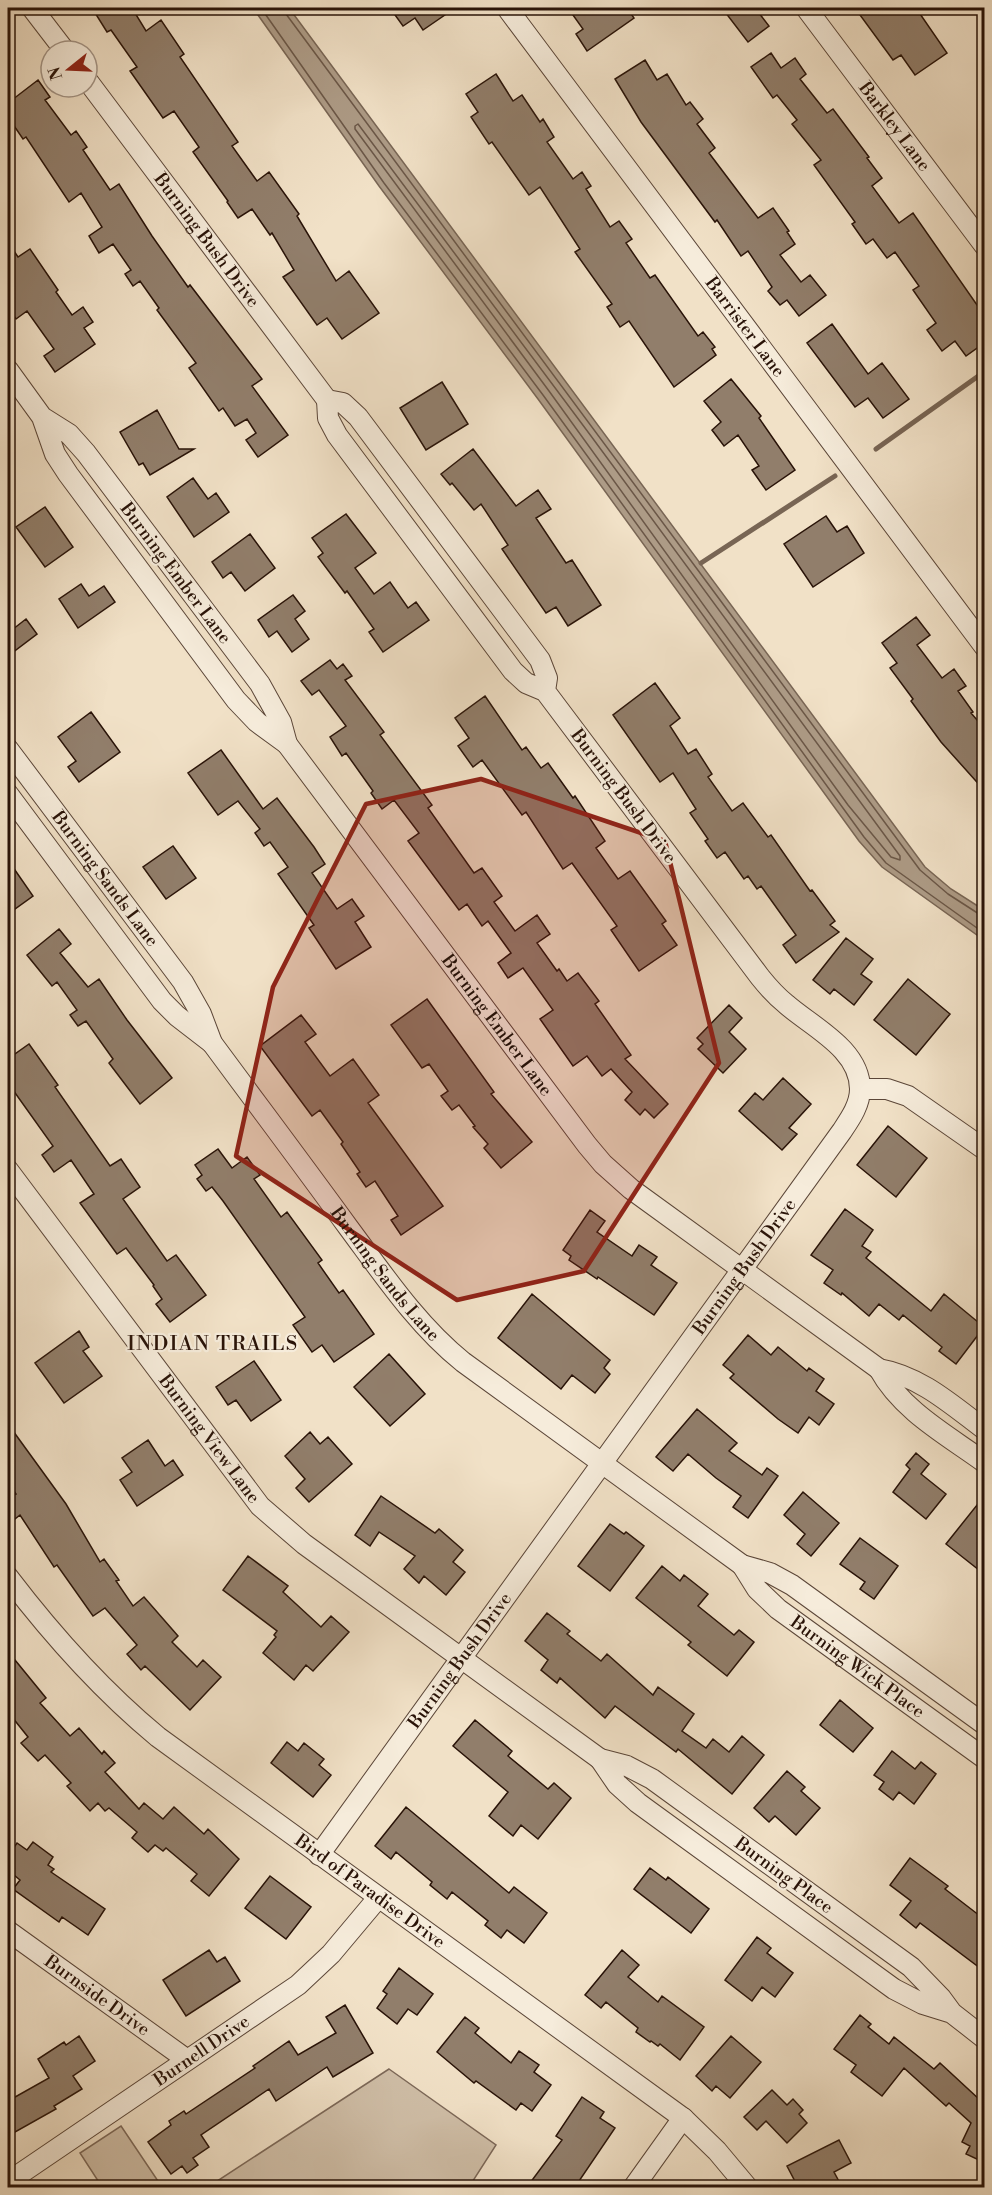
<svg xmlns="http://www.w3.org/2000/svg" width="992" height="2195" font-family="'Libre Bodoni',serif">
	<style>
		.green { fill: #cfbea7; stroke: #7c6858; stroke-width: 1.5 }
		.water { fill: #ad9b86; stroke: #786554; stroke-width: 1.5 }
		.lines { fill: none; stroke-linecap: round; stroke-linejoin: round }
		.shore { stroke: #6b5747; stroke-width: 1.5 }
		.stream { stroke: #786554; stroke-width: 5 }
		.building { fill: #917e6b; stroke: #291308; stroke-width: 1.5 }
		.minor-casing { stroke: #5b4638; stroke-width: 22 }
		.minor { stroke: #f6ecdb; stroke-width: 20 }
		.marked { fill: #8f2418; fill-opacity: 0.2; stroke: #8f2418; stroke-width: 4.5; stroke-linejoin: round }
		.labels { text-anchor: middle; stroke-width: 4.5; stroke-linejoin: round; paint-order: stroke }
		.street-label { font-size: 18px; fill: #291308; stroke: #f6ecdb }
		.neighbourhood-label { font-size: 20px; letter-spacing: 1.5px; fill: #291308; stroke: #f6ecdb }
	</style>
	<rect width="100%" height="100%" fill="#f1e1c7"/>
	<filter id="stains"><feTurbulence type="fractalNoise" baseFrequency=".00333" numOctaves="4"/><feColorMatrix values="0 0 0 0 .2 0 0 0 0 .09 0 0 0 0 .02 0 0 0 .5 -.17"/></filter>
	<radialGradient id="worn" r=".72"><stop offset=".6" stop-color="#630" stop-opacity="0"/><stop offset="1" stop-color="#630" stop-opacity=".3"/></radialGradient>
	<path class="green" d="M389,2069L496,2145L469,2187H208Z
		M121,2126L162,2187H102L80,2153Z"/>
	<path class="water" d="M253,8H289L925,867L951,889L984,910V940L882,867L859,841L538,399L379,186Z"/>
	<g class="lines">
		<path class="shore" d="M261,8L384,183L543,395L864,837L886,863L984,933
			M285,8L286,14L920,870L948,894L979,914H984
			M358,124L591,436L900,856V860L891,857L848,805L549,391L355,129V126Z"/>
		<path class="stream" d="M876,449L984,372
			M701,563L835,476"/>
	</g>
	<path class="building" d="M92,8H132L146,31L161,20L184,54L180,57L238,142L232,146L257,181L269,172L299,214L297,216L336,281L349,271L379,313L342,339L327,318L317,325L283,277L294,270L272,233L270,235L252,209L238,218L227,202L228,201L193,152L199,147L174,111L163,118L130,71L137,67L111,30L107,32Z
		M390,8H455L423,30L415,18L403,26Z
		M568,8H627L634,18L587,51L576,34L583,29Z
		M722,8H755L769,26L748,42Z
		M870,8H916L947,53L915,75L901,55L893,60L860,15Z
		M771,53L781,68L795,58L806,74L800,79L827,113L833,109L869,157L867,158L882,178L872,186L899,223L913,213L984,315V343L966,356L955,341L942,351L927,330L936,323L913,290L919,286L895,252L887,258L873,239L866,244L852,224L855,222L814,165L821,160L792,124L797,120L777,95L773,98L751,67Z
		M645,60L657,80L667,74L686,105L690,102L703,119L697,124L715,148L709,153L758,218L773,208L789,231L787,232L795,244L780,255L801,282L810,275L826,295L799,316L787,300L780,305L768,291L772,287L748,251L741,256L717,220L715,222L641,122L615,79Z
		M496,74L513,101L522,95L540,122L543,119L554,137L547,142L573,179L582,172L591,186L586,189L610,227L619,221L632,239L626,243L650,278L655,275L698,336L703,332L715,347L712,349L716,355L674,387L629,321L620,327L607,307L612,304L575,252L580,249L540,187L529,195L492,142L489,144L471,117L478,112L466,94Z
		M38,80L50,97L45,100L71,135L76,131L87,147L83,150L110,190L119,184L152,236L188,287L190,285L262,379L252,386L288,435L258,457L246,440L256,433L247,419L235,426L223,408L219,411L189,368L196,363L157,310L159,308L140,281L133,286L125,274L131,270L113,244L99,253L89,236L102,227L81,193L69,202L26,137L23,139L8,117V103Z
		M8,242L18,257L30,249L58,290L56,292L72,315L83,307L93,322L84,328L95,344L55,372L44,356L54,349L27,311L16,319L8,307Z
		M832,324L868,374L882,363L909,399L883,418L868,398L855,407L807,343Z
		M731,379L761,416L759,418L795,470L766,490L752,470L759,466L738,435L724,446L712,430L721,422L704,401Z
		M442,382L468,424L426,450L400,408Z
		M157,410L179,449H194L150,475L143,463L139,465L120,432Z
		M473,449L516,506L538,490L551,509L536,518L566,563L572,560L601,605L568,626L556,607L546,613L502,549L508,545L481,504L474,510L452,483L450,485L441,474Z
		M193,478L208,499L216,493L229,512L194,537L167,497Z
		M45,507L73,547L45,567L16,527Z
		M346,514L376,553L355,568L374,594L390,582L408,608L416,602L429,620L383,652L369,632L374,629L347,591L345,593L318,557L323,553L312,538Z
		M826,516L837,532L847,526L864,553L813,587L784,544Z
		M250,534L275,568L245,591L231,572L223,578L212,562Z
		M81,584L89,596L104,586L115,602L78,628L59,599Z
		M293,595L305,611L295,619L309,639L292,652L277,631L269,637L258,620Z
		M916,617L930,635L917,645L942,678L954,669L966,686L958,691L973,712L971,713L984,728V790L941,742L911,701L913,699L890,668L897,663L882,643Z
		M26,619L37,634L8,656V633Z
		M330,660L337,669L343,664L352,676L345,680L384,732L380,735L432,805L428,808L474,873L482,868L502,896L494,902L515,931L537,915L550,934L537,943L557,971L559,969L567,981L578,973L599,1001L595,1004L631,1055L625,1059L668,1104L654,1118L645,1109L640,1115L625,1100L632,1092L611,1069L602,1076L587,1056L573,1066L540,1019L553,1010L523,968L508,978L498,963L511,953L488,921L482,926L467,904L459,910L408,841L419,833L394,800L382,809L371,793L373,791L346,753L342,756L330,737L346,726L319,690L312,695L301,681Z
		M655,683L680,718L670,726L688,754L696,749L712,774L708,777L732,811L743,803L768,837L771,835L810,891L812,890L835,921L830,925L839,932L796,963L783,945L796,935L761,886L757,889L748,876L744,879L725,852L717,858L705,841L708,839L690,813L696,809L673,773L660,782L613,715Z
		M485,696L522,750L526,747L541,768L548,763L573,798L575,796L605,841L596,848L618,879L630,871L666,921L662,924L677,945L639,971L611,930L617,926L572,863L563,869L526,812L522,815L482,760L473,767L458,746L469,738L455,718Z
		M91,712L120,752L79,782L68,767L76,761L58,737Z
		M221,750L263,809L277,798L314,847L325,864L312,873L337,909L352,899L364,916L355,922L371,947L336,969L309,928L314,925L278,874L288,867L270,842L264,846L255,833L260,829L238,801L218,815L188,773Z
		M173,846L196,878L166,899L143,867Z
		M8,860L33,896L8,914Z
		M59,929L71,944L60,953L88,987L99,979L127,1020L172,1078L140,1104L109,1063L113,1059L86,1021L78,1026L70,1015L77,1010L57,982L52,986L27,955Z
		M846,938L873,959L861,974L872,982L854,1005L834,989L830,994L813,980Z
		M908,979L950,1014L916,1055L874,1020Z
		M427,999L494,1092L491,1094L532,1142L501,1168L484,1148L488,1144L473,1127L475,1126L459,1105L452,1110L441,1096L448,1091L429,1064L422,1068L391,1025Z
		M729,1005L742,1018L729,1032L746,1049L723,1073L698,1049L703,1044L697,1038Z
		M301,1015L316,1034L305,1042L330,1076L353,1059L379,1095L368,1103L443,1206L401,1235L391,1220L398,1216L375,1181L366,1187L357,1174L360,1172L341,1144L343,1142L320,1110L312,1116L260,1046Z
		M29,1044L58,1085L55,1087L110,1166L121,1159L140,1187L123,1199L167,1261L176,1255L206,1295L170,1322L156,1304L162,1299L153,1286L154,1285L126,1248L117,1254L80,1203L94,1194L71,1160L54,1172L42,1155L53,1146L8,1083V1059Z
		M783,1078L811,1104L789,1128L797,1134L782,1150L739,1111L755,1093L763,1100Z
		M888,1126L927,1158L896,1197L857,1165Z
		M218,1149L232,1168L247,1157L260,1175L254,1179L281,1217L287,1212L322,1260L318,1263L339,1293L343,1290L374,1334L334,1362L322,1345L312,1352L293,1325L305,1317L223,1201L212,1187L206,1191L197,1179L202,1175L195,1165Z
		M845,1209L873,1230L862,1246L871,1252L866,1258L931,1311L944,1294L984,1327L956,1364L939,1351L942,1347L903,1315L899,1320L879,1304L869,1316L842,1293L841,1295L824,1283L833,1270L811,1255Z
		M590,1210L605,1221L597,1232L632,1256L639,1245L657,1257L651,1265L677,1283L654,1315L598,1277L597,1279L569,1260L571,1256L563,1250Z
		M532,1294L610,1360L604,1368L610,1374L595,1393L572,1375L561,1389L498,1338Z
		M79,1331L89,1347L83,1351L102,1376L64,1403L35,1363Z
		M748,1335L771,1355L778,1347L807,1371L809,1368L824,1379L816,1391L834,1404L819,1425L809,1417L798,1433L778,1419L730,1378L734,1374L723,1365Z
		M389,1354L425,1394L390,1426L354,1387Z
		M254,1361L281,1400L251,1421L236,1400L228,1405L216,1387Z
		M697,1409L737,1443L729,1451L762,1475L767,1468L778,1476L748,1518L733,1507L741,1496L716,1478L688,1454L673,1471L656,1457Z
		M8,1424L66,1504L100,1562L104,1559L119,1580L116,1581L133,1606L144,1597L178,1636L172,1642L197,1667L203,1660L221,1677L190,1710L145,1666L141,1670L127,1654L137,1645L105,1608L93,1616L57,1565L54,1567L20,1515L15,1519L8,1508V1499L16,1494L8,1482Z
		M310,1432L320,1444L328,1437L352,1464L309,1502L296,1488L305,1479L285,1456Z
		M148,1440L165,1466L173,1460L183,1475L137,1506L120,1480L132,1472L122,1458Z
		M916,1453L929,1464L921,1474L946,1494L926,1519L893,1492L910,1469L906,1465Z
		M803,1492L839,1523L811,1556L797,1544L805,1534L784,1515Z
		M381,1496L435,1533L439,1529L463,1550L453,1562L465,1572L446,1595L424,1576L419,1583L404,1569L415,1556L379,1532L370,1546L355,1535Z
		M977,1505L984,1512V1574L946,1544Z
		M610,1524L624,1534L626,1532L644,1546L610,1591L578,1566Z
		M860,1538L898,1566L874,1599L860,1589L865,1582L840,1564Z
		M248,1556L288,1586L283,1592L321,1627L331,1616L349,1632L313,1671L306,1665L294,1680L263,1653L276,1637L274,1635L277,1631L223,1590Z
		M662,1566L680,1581L684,1575L708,1594L698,1606L734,1635L739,1630L754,1642L727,1676L688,1645L691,1642L636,1598Z
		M547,1613L570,1631L567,1634L601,1661L607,1654L653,1695L658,1687L694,1714L682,1731L706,1748L713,1739L729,1752L742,1736L764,1755L732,1794L678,1749L676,1752L615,1706L605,1718L560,1678L557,1683L541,1670L548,1660L525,1641Z
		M15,1660L46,1698L40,1703L70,1736L79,1728L102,1754L104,1751L115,1763L105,1772L139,1809L144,1803L163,1819L174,1807L204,1834L208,1829L239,1859L209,1896L191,1881L197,1874L166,1848L163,1851L155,1845L148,1852L132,1838L137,1832L109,1808L105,1811L98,1803L90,1811L67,1786L71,1783L45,1755L38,1761L21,1743L28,1737L8,1712V1666Z
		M840,1700L873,1728L853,1752L820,1725Z
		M475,1720L512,1751L508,1756L548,1789L554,1783L571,1798L538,1839L521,1825L513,1836L489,1816L508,1792L453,1746Z
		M287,1742L298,1751L304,1743L324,1759L319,1765L331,1775L313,1797L271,1763Z
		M892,1751L915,1769L921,1762L936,1774L914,1804L899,1792L893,1800L879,1789L884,1782L874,1775Z
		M787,1771L805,1787L801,1791L820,1808L796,1835L775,1816L769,1822L754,1808Z
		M406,1807L509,1893L514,1887L547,1913L524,1943L507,1930L501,1938L485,1925L488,1921L452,1892L447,1899L430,1885L432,1882L396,1852L391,1859L375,1846Z
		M33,1842L53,1857L48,1865L54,1869L51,1872L105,1909L88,1935L62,1917L59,1922L13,1889L20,1880L8,1870V1856L17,1843L27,1850Z
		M910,1858L948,1886L945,1889L984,1919V1971L920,1923L916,1928L900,1915L911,1901L890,1885Z
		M650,1868L666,1880L668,1877L709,1909L691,1933L634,1889Z
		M270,1876L311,1907L286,1939L245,1908Z
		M757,1937L771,1948L767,1953L793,1973L775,1997L762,1987L752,2001L725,1980Z
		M209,1950L217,1962L225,1957L240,1981L186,2016L163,1980Z
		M622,1950L639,1965L628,1977L658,2002L662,1996L704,2027L680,2060L660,2044L658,2046L651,2041L650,2042L636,2032L638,2028L606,2002L601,2008L585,1995Z
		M399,1968L433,1994L417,2015L408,2009L397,2024L377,2008L387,1994L383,1991Z
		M345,2005L373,2053L333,2077L327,2067L276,2101L269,2089L201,2135L209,2147L193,2158L198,2165L187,2173L182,2166L171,2174L148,2142L171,2125L169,2121L184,2111L186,2114L255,2068L253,2066L289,2041L298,2055L336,2033L326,2017Z
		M860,2015L871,2024L868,2027L889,2044L894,2037L934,2069L940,2063L980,2100L984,2091V2152L981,2161L966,2154L970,2146L962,2142L971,2123L949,2103L946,2106L904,2068L882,2096L851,2072L856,2065L834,2049Z
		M465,2017L479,2028L475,2033L511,2063L519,2051L539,2065L534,2072L551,2085L532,2111L521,2103L516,2110L476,2081L474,2083L437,2052Z
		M79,2036L95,2061L73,2076L82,2089L54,2106L56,2109L8,2136V2101L49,2078L38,2059L64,2042L66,2045Z
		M731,2036L761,2062L730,2098L716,2086L712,2091L696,2076Z
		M772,2090L787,2105L793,2099L803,2110L799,2114L807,2123L787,2143L766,2121L757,2130L744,2117Z
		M582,2097L604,2112L600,2118L615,2128L575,2187H527L562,2140L556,2136Z
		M839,2140L851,2163L834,2172L842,2187H798L787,2166Z"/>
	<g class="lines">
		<defs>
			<g id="minor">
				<path d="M32,8L65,51"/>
				<path id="s1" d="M507,8L984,646"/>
				<path id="s2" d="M806,8L984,245"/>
				<path id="s3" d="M87,80L327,400"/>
				<path d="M8,370L42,417L55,454L68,474L236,700L257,722L287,744L281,722L260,684L86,453L69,434L42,417"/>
				<path id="s4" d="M287,744L587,1145L603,1164L631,1189L879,1369"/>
				<path id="s5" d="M8,749L183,982L201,1014L212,1043C257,1104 303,1165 348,1227C383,1274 417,1325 463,1362L742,1565"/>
				<path d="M8,794L162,1001L177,1016L212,1043"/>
				<path d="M860,1089H887L908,1096L984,1149"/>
				<path id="s6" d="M8,1170L260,1506L304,1544L600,1759"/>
				<path d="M984,1429C952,1405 920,1376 879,1369C902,1411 947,1435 984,1462"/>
				<path id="s7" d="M8,1577C53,1636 100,1689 158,1737L683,2118L717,2151L748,2188"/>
				<path id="s8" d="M984,1724L792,1585L770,1573L742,1565L757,1589L778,1609L984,1758"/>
				<path id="s9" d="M319,1855L842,1131C850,1119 860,1105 860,1089C860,1049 812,1027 786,1004C776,996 768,987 760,977L545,691L526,683L513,671L337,435L328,418L327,400L343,403L358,417L540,660L547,678L545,691"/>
				<path id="s10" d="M8,1931L186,2059"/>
				<path d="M952,2013L941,1998L911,1967L652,1779L627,1766L600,1759L617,1784L638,1803L894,1989L923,2004L952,2013L984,2038"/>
				<path id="s11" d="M8,2182L298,1985L331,1954L378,1898"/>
				<path d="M633,2188L683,2118"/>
			</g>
		</defs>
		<use href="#minor" class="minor-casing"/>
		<use href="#minor" class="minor"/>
	</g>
	<path class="marked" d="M481,779L665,841L719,1063L584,1271L457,1300L236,1156L273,987L366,804Z"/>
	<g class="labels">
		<g class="street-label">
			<text dy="6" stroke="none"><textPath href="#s2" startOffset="148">Barkley Lane</textPath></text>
			<text dy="6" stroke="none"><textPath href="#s3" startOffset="200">Burning Bush Drive</textPath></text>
			<text dy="6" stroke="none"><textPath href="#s1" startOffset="398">Barrister Lane</textPath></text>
			<text transform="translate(176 573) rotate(53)" y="6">Burning Ember Lane</text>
			<text transform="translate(624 796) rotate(53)" y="6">Burning Bush Drive</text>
			<text dy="6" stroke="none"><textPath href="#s5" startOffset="162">Burning Sands Lane</textPath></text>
			<text dy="6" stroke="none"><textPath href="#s4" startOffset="351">Burning Ember Lane</textPath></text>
			<text dy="6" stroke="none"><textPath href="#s9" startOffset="726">Burning Bush Drive</textPath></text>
			<text dy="6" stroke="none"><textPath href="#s5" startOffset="648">Burning Sands Lane</textPath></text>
			<text dy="6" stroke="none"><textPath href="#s6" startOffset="336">Burning View Lane</textPath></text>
			<text dy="6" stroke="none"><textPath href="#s9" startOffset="240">Burning Bush Drive</textPath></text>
			<text dy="6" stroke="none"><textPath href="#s8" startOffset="447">Burning Wick Place</textPath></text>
			<text transform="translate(784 1875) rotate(36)" y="6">Burning Place</text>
			<text dy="6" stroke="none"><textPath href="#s7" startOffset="482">Bird of Paradise Drive</textPath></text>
			<text dy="6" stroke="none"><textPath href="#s10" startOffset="110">Burnside Drive</textPath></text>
			<text dy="6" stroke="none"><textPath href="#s11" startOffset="234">Burnell Drive</textPath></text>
		</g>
		<g class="neighbourhood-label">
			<text x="213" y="1350">INDIAN TRAILS</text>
		</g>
	</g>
	<rect width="992" height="2195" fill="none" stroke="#f1e1c7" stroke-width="30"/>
	<rect x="9" y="9" width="974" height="2177" fill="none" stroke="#291308" stroke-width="3"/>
	<rect x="15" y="15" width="962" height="2165" fill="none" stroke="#291308" stroke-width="1.5"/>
	<g transform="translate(69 69) rotate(252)"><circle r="28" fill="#f6ecdb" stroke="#a49587" stroke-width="1.5"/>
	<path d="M0-4.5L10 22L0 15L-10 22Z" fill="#8f2418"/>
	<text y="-9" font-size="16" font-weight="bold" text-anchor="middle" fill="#291308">N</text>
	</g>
	<rect width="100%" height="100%" filter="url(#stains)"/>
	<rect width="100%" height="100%" fill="url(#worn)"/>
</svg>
